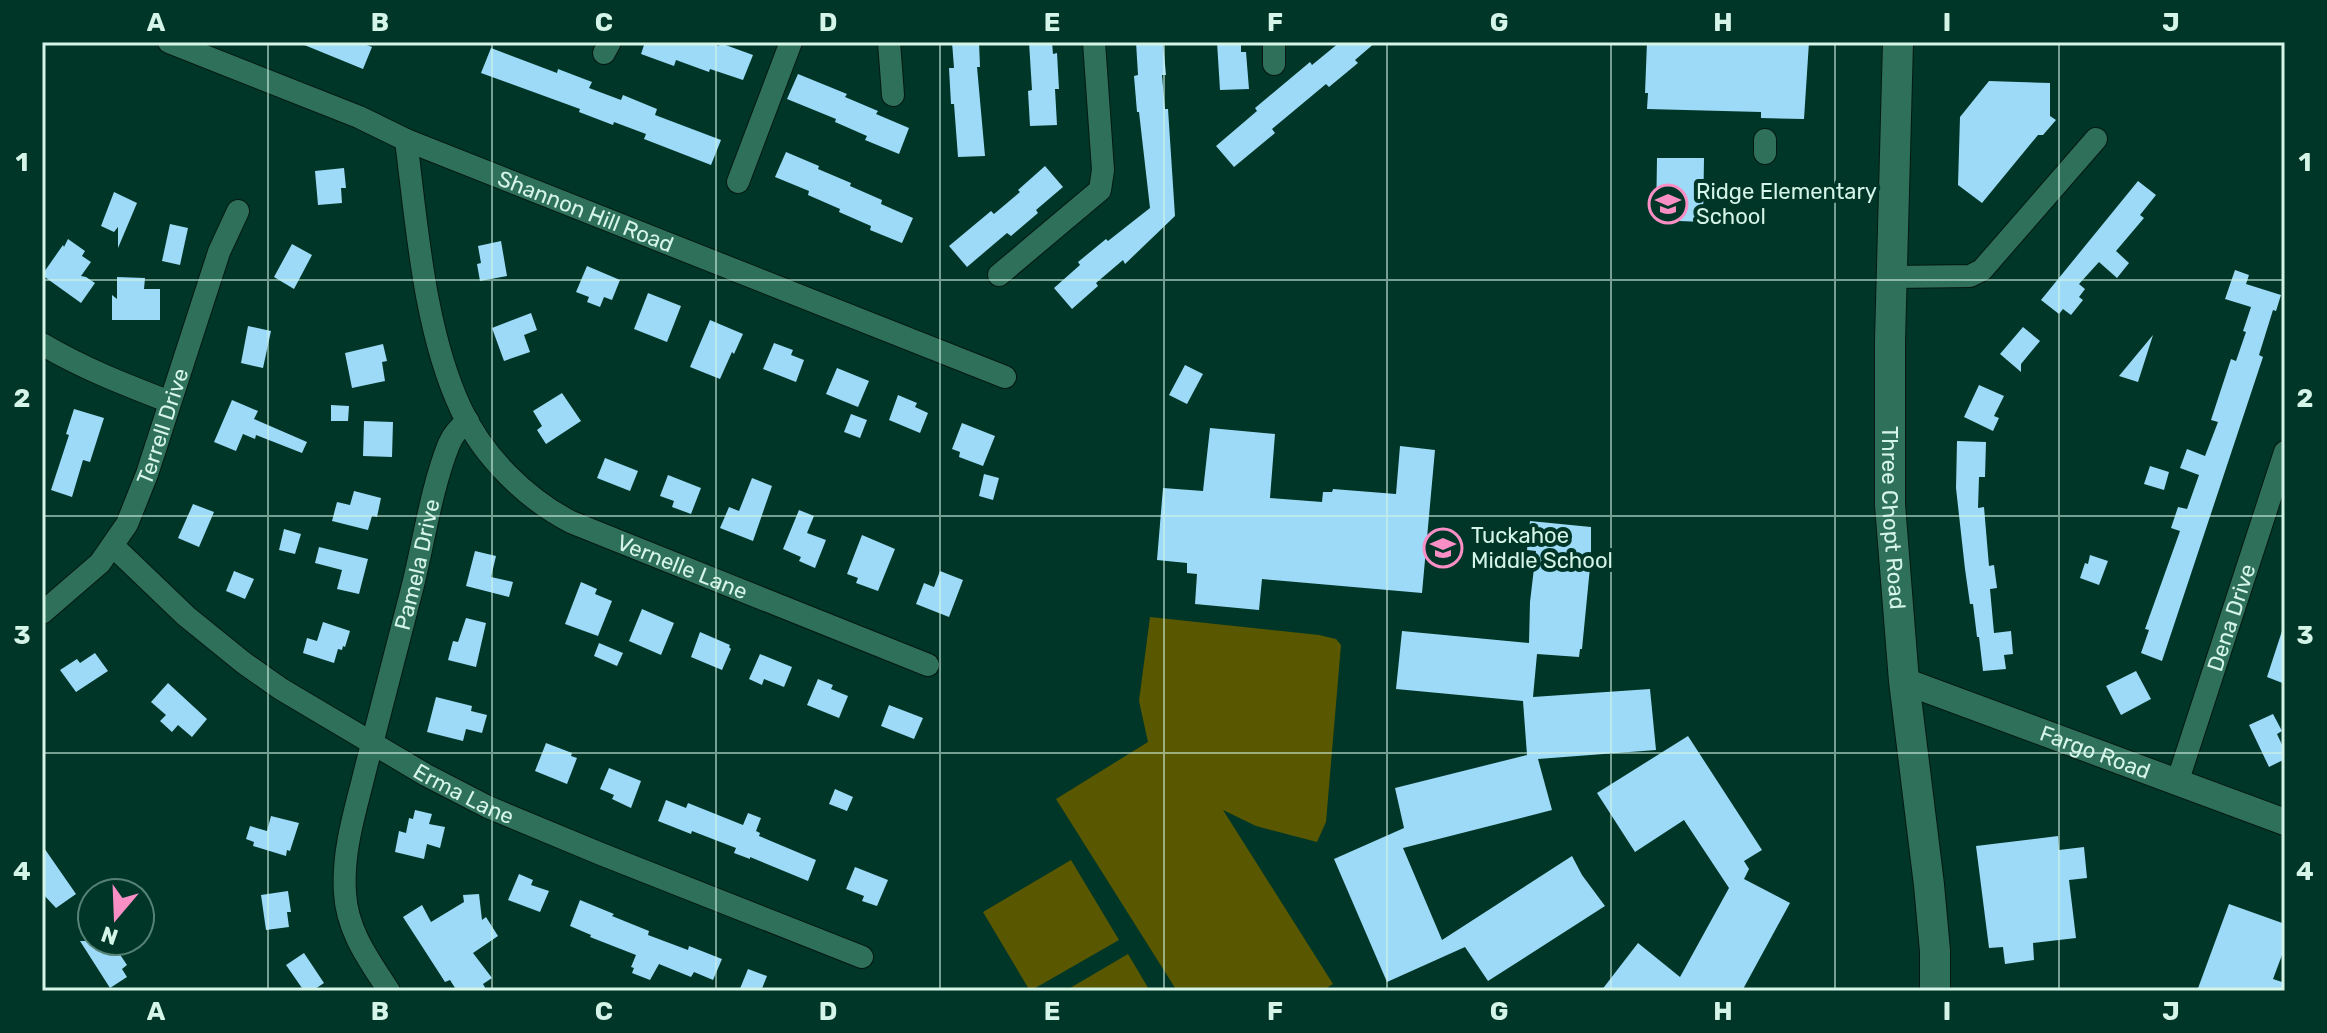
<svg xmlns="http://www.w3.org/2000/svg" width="2327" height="1033" font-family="Rubik,sans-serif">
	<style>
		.green { fill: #595700 }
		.building { fill: #9cdaf7 }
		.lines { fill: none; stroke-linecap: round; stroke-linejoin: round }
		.minor-casing { stroke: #051912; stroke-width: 24 }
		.tertiary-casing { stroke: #051912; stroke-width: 28 }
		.secondary-casing { stroke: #051912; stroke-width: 32 }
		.minor { stroke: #2f705b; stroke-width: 22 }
		.tertiary { stroke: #2f705b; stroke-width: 26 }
		.secondary { stroke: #2f705b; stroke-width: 30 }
		.grid { fill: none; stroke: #d5f5e8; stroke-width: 2; stroke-opacity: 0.55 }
		.labels { text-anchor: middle; stroke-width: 8; stroke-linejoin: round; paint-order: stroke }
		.poi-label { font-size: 22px; fill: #d5f5e8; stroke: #003627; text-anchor: start }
		.street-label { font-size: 22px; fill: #d5f5e8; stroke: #003627 }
		.neatline { fill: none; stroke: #d5f5e8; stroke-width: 3 }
		.grid-label { font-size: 26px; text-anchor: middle; font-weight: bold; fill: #d5f5e8 }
	</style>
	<rect width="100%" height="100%" fill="#003627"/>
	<path class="green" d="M1150,617L1319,635L1336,639L1341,645L1326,822L1317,842L1256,826L1223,810L1333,984L1322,991H1177L1056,799L1148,742L1139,701Z
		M1071,860L1119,940L1030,991L983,912Z
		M1128,954L1150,991H1065Z"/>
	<path class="building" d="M297,42H359L372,47L363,69Z
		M645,42H708L719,46L720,43L753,55L743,80L710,69L709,72L676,60L674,66L641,54Z
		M952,42H979L980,67H977L985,156L958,157L954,104H951L949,68H954Z
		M1029,42H1052L1053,54L1057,53L1059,89H1055L1057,125L1030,126L1028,91L1032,90Z
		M1136,42H1163L1166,75H1162L1165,109H1168L1175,216L1125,264L1123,260L1096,283L1098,286L1072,309L1054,288L1080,265L1078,262L1106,239L1108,241L1150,208L1139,112H1137L1134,76L1138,75Z
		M1217,42H1241V52H1246L1249,89L1220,90Z
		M1340,42H1376L1355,60L1358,63L1329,87L1326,84L1272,129L1275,133L1234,167L1216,146L1257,111L1255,108L1310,62L1312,65Z
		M1647,42H1809L1804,119L1761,118V112L1647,109L1648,93H1645Z
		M491,48L557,73L558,69L592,82L589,88L621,100L623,95L657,109L655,115L721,140L711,165L644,139L646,134L614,122L613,125L579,112L580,109L481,73Z
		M798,74L847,94L845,97L878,111L876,114L909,128L899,154L865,140L867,136L835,122L836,119L787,99Z
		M1989,81L2050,83V116L2056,120L2043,135H2038L1982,203L1958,185L1960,117Z
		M786,152L819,166L818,169L851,183L850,186L882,200L881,204L913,218L902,243L870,230L871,226L839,212L840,209L808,195L809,191L775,177Z
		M1657,158H1704L1703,222L1656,220Z
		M1045,166L1063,187L1036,210L1038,213L1011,236L1007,233L967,267L949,246L991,211L994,214L1020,192L1018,190Z
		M344,168L346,188H341L342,203L318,205L315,171Z
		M2138,181L2156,195L2140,215L2144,218L2116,251L2129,263L2117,278L2099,262L2079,284L2085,289L2079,297L2083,300L2071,315L2063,309L2059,314L2041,300Z
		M114,192L137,203L118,248V227L114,232L101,226Z
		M170,224L188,228L180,265L162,261Z
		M68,239L85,251L82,256L91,262L81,276L86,277L95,283L81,303L42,275L63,245L64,247Z
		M501,241L507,276L480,281L477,264L481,263L478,246Z
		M292,244L312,255L294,289L274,277Z
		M587,266L620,280L612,300L604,297L600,307L587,302L589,297L576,292Z
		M2235,270L2249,275L2246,284L2281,295L2276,311L2273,310L2259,355L2263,357L2162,661L2141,653L2149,630L2145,629L2180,531L2171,528L2178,507L2187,509L2199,475L2180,468L2187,449L2205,456L2218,422L2211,420L2231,359L2236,361L2246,332L2243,331L2251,307L2225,299Z
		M117,277L145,278L144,289H160V320H112V295L117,299Z
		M648,293L681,306L667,342L634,329Z
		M531,313L537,330L524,335L530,352L504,361L492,328Z
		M710,320L743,334L734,354L732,352L720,379L690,367Z
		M248,326L271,331L263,368L241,363Z
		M2023,327L2040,341L2021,364V372L2000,354Z
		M2153,335L2138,382L2119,376Z
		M774,343L793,350L791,355L804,360L796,382L763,369Z
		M383,344L387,361L382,362L385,381L352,388L345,353Z
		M1185,365L1203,374L1187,404L1169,395Z
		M837,368L869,381L858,407L826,394Z
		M1979,385L2004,396L1994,416L1999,418L1993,431L1964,417Z
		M562,393L581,421L546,444L537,430L542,426L533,411Z
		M898,395L917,403L915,407L928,413L920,433L889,420Z
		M232,400L258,411L254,419L307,442L302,453L256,435L255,439L243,434L236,451L214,442Z
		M331,405L349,406L348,421H331Z
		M74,409L104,418L90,462L83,460L72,497L51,490L69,435L66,434Z
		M851,414L867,420L860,438L844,432Z
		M364,421L393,422L392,457L363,456Z
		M962,423L995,436L983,466L959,457L960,452L952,449Z
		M1210,428L1275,434L1270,498L1322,502L1323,492H1332L1333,489L1396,494L1400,446L1435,450L1422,593L1262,579L1259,610L1195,604L1197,574L1187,573V563L1157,560L1163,488L1203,491Z
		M1957,441L1986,442L1985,477H1979L1978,508L1984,507L1989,566L1994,565L1997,588L1990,589L1994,633L2011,631L2013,654L2004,655L2006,669L1983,671L1979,637H1977L1973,604H1970L1965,569L1956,488Z
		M605,458L638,471L630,491L597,478Z
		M2150,466L2169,472L2164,490L2144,484Z
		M984,474L999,478L993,500L979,496Z
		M668,475L701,488L691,514L672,507L674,501L660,496Z
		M752,478L772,486L753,541L720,528L729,507L739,511Z
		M354,491L381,498L377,517L372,516L368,530L332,521L337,502L350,505Z
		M193,504L214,512L199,547L178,538Z
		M799,510L814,516L807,533L826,540L815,568L799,561L801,557L783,549Z
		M1530,521L1591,527V557L1582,649H1580L1579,657L1537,654L1533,697L1650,689L1656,750L1538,759L1552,810L1403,848L1442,940L1572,856L1582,875L1605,906L1488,981L1465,947L1387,982L1334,859L1404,828L1395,788L1527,755L1523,701L1396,689L1402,631L1529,643L1530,602L1536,551L1527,550Z
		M284,529L301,534L295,554L279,550Z
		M862,535L895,549L878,591L856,583L858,578L847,574Z
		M319,547L368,559L359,594L337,589L342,570L315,563Z
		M475,551L496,556L491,577L513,582L509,597L466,586Z
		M2090,555L2108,561L2099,585L2080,578L2085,563L2088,564Z
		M234,571L254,579L245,599L226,591Z
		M940,571L963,580L949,617L916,604L924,583L934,587Z
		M581,582L597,589L595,594L612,601L598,636L565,624Z
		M642,609L674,623L661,655L629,641Z
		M466,618L486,623L476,667L448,660L453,641L458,642Z
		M323,622L350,631L345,647L343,646L342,650L338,649L334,663L303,653L307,638L317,641Z
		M2282,631H2285V684L2267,677Z
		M700,632L730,645L729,647L731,649L722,670L691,657Z
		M599,643L623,653L617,666L594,656Z
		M95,653L108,671L76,692L60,670L77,659L80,663Z
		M760,654L792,667L784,687L764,679L762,685L749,679Z
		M2136,671L2151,699L2121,715L2106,686Z
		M818,679L833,685L831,689L848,696L839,718L807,705Z
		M168,683L207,719L192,737L178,725L172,732L160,721L166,715L151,702Z
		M436,697L472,706L471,711L487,715L482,733L466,729L463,741L427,732Z
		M889,705L923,718L914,739L881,726Z
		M2273,714L2282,731L2277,734L2285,751V759L2269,767L2249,725Z
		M1688,736L1762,850L1744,861L1749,869L1744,879L1790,903L1742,991H1601L1638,943L1680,977L1729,888L1684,820L1635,852L1597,793Z
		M546,743L572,753L571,756L577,758L567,784L535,771Z
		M609,768L641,781L631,808L612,799L614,795L600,789Z
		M835,789L853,797L847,811L829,804Z
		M666,800L686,808L688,803L743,825L748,813L761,818L756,831L760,833L759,836L816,860L808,881L750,857V859L734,853L736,848L692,831L691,834L658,821Z
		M415,810L432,814L429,824L445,827L440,848L427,844L424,859L395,852L399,831L406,833L409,818L413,819Z
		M271,816L299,823L290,851L287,850L286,856L253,846L254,842L246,839L250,826L267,831Z
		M2058,836L2059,850L2084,847L2087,878L2069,880L2076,938L2033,943L2034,960L2005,964L2003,947L1989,948L1976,846Z
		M42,845L76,894L56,908L42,893Z
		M855,867L888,880L877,906L862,901L864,896L846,889Z
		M519,874L533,880L531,885L549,891L540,912L508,900Z
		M288,891L291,912H287L289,927L266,930L261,895Z
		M479,894L482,920L486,917L498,936L473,953L492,978L483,984L487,991H457L450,980L445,982L403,917L422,905L431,922L464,902L463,895Z
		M580,900L614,914L612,916L649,931L648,935L688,950L689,946L722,959L713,980L694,972L691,977L659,964L650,980L632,973L634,968L631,967L636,955L590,937L591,935L570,926Z
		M2229,904L2285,924V947L2273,979L2285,983V991H2197Z
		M80,941H111L127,965L122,969L127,977L110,988Z
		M304,953L324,983L312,991H304L286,965Z
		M748,969L767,976L761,991H739Z"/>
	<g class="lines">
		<defs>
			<g id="minor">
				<path id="s1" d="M169,42L359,117L406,140L1005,377"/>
				<path d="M889,42L893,95"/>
				<path d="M1274,42V64"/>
				<path d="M604,53L610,42"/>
				<path id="s2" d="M406,140C417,226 424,330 461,409C483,456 525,498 571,522L928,665"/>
				<path d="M1765,140V153"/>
				<path d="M738,182L791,42"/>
				<path d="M999,275L1100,190L1103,170L1094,42"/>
				<path d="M1892,277L1970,276L1982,270L2096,139"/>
				<path d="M42,344C82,368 126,385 170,402"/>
				<path id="s3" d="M113,546L186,616L244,663L281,689L426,775L488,807L601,854L862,957"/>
				<path id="s4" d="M42,613L100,563L127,524L147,474L219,252L238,211"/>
				<path id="s5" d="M2177,783L2285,452"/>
				<path id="s6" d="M389,991C369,960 347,931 345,893C342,850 356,809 366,767C381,707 397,646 413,585C424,540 432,486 449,444C453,434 460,427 468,421"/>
			</g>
			<g id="tertiary">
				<path id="s7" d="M1904,681L2285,822"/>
			</g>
			<g id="secondary">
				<path id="s8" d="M1898,42L1890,341V505L1904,681L1929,885L1935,951V991"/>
			</g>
		</defs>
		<use href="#minor" class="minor-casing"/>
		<use href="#tertiary" class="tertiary-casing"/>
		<use href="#secondary" class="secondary-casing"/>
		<use href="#minor" class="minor"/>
		<use href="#tertiary" class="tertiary"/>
		<use href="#secondary" class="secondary"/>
	</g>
	<path class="grid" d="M268,42V991M492,42V991M716,42V991M940,42V991M1164,42V991M1387,42V991M1611,42V991M1835,42V991M2059,42V991M42,280H2285M42,516H2285M42,753H2285"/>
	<defs>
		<symbol id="school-ring" viewBox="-11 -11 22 22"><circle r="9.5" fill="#003627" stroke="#fa8fc6" stroke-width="1.5"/><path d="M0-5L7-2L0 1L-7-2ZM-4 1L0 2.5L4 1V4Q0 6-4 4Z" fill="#fa8fc6"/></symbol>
	</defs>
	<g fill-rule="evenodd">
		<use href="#school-ring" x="1646" y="182" width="44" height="44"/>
		<use href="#school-ring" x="1421" y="526" width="44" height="44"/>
	</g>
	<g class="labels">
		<g class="poi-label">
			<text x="1696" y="199">Ridge Elementary<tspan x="1696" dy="25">School</tspan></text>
			<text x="1471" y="543">Tuckahoe<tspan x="1471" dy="25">Middle School</tspan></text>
		</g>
		<g class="street-label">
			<text dy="8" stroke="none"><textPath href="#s1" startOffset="450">Shannon Hill Road</textPath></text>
			<text dy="8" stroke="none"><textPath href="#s4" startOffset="228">Terrell Drive</textPath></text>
			<text dy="8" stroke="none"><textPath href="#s8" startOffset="476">Three Chopt Road</textPath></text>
			<text dy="8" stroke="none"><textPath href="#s6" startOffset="446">Pamela Drive</textPath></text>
			<text dy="8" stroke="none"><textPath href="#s2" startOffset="556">Vernelle Lane</textPath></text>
			<text dy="8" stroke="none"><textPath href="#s5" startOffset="174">Dena Drive</textPath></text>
			<text dy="8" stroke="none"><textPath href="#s7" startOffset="204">Fargo Road</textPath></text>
			<text dy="8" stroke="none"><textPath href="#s3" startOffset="432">Erma Lane</textPath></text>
		</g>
	</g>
	<rect width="2327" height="1033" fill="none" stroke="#003627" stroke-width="88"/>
	<g transform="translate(116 917) rotate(199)"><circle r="38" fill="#003627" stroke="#558274" stroke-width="2"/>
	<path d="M0-6L14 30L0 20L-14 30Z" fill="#fa8fc6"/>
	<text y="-12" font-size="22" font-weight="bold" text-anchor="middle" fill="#d5f5e8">N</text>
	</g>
	<rect x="44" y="44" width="2239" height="945" class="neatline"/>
	<g class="grid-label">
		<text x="156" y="31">A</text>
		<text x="380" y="31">B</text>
		<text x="604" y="31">C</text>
		<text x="828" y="31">D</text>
		<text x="1052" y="31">E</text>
		<text x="1275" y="31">F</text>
		<text x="1499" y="31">G</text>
		<text x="1723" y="31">H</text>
		<text x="1947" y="31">I</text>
		<text x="2171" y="31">J</text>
		<text x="22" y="171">1</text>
		<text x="2305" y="171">1</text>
		<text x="22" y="407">2</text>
		<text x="2305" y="407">2</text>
		<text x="22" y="644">3</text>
		<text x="2305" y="644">3</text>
		<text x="22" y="880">4</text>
		<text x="2305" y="880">4</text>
		<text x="156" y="1020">A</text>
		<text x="380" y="1020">B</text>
		<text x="604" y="1020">C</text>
		<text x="828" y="1020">D</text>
		<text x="1052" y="1020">E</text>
		<text x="1275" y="1020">F</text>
		<text x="1499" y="1020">G</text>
		<text x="1723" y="1020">H</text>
		<text x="1947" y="1020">I</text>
		<text x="2171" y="1020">J</text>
	</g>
</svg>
